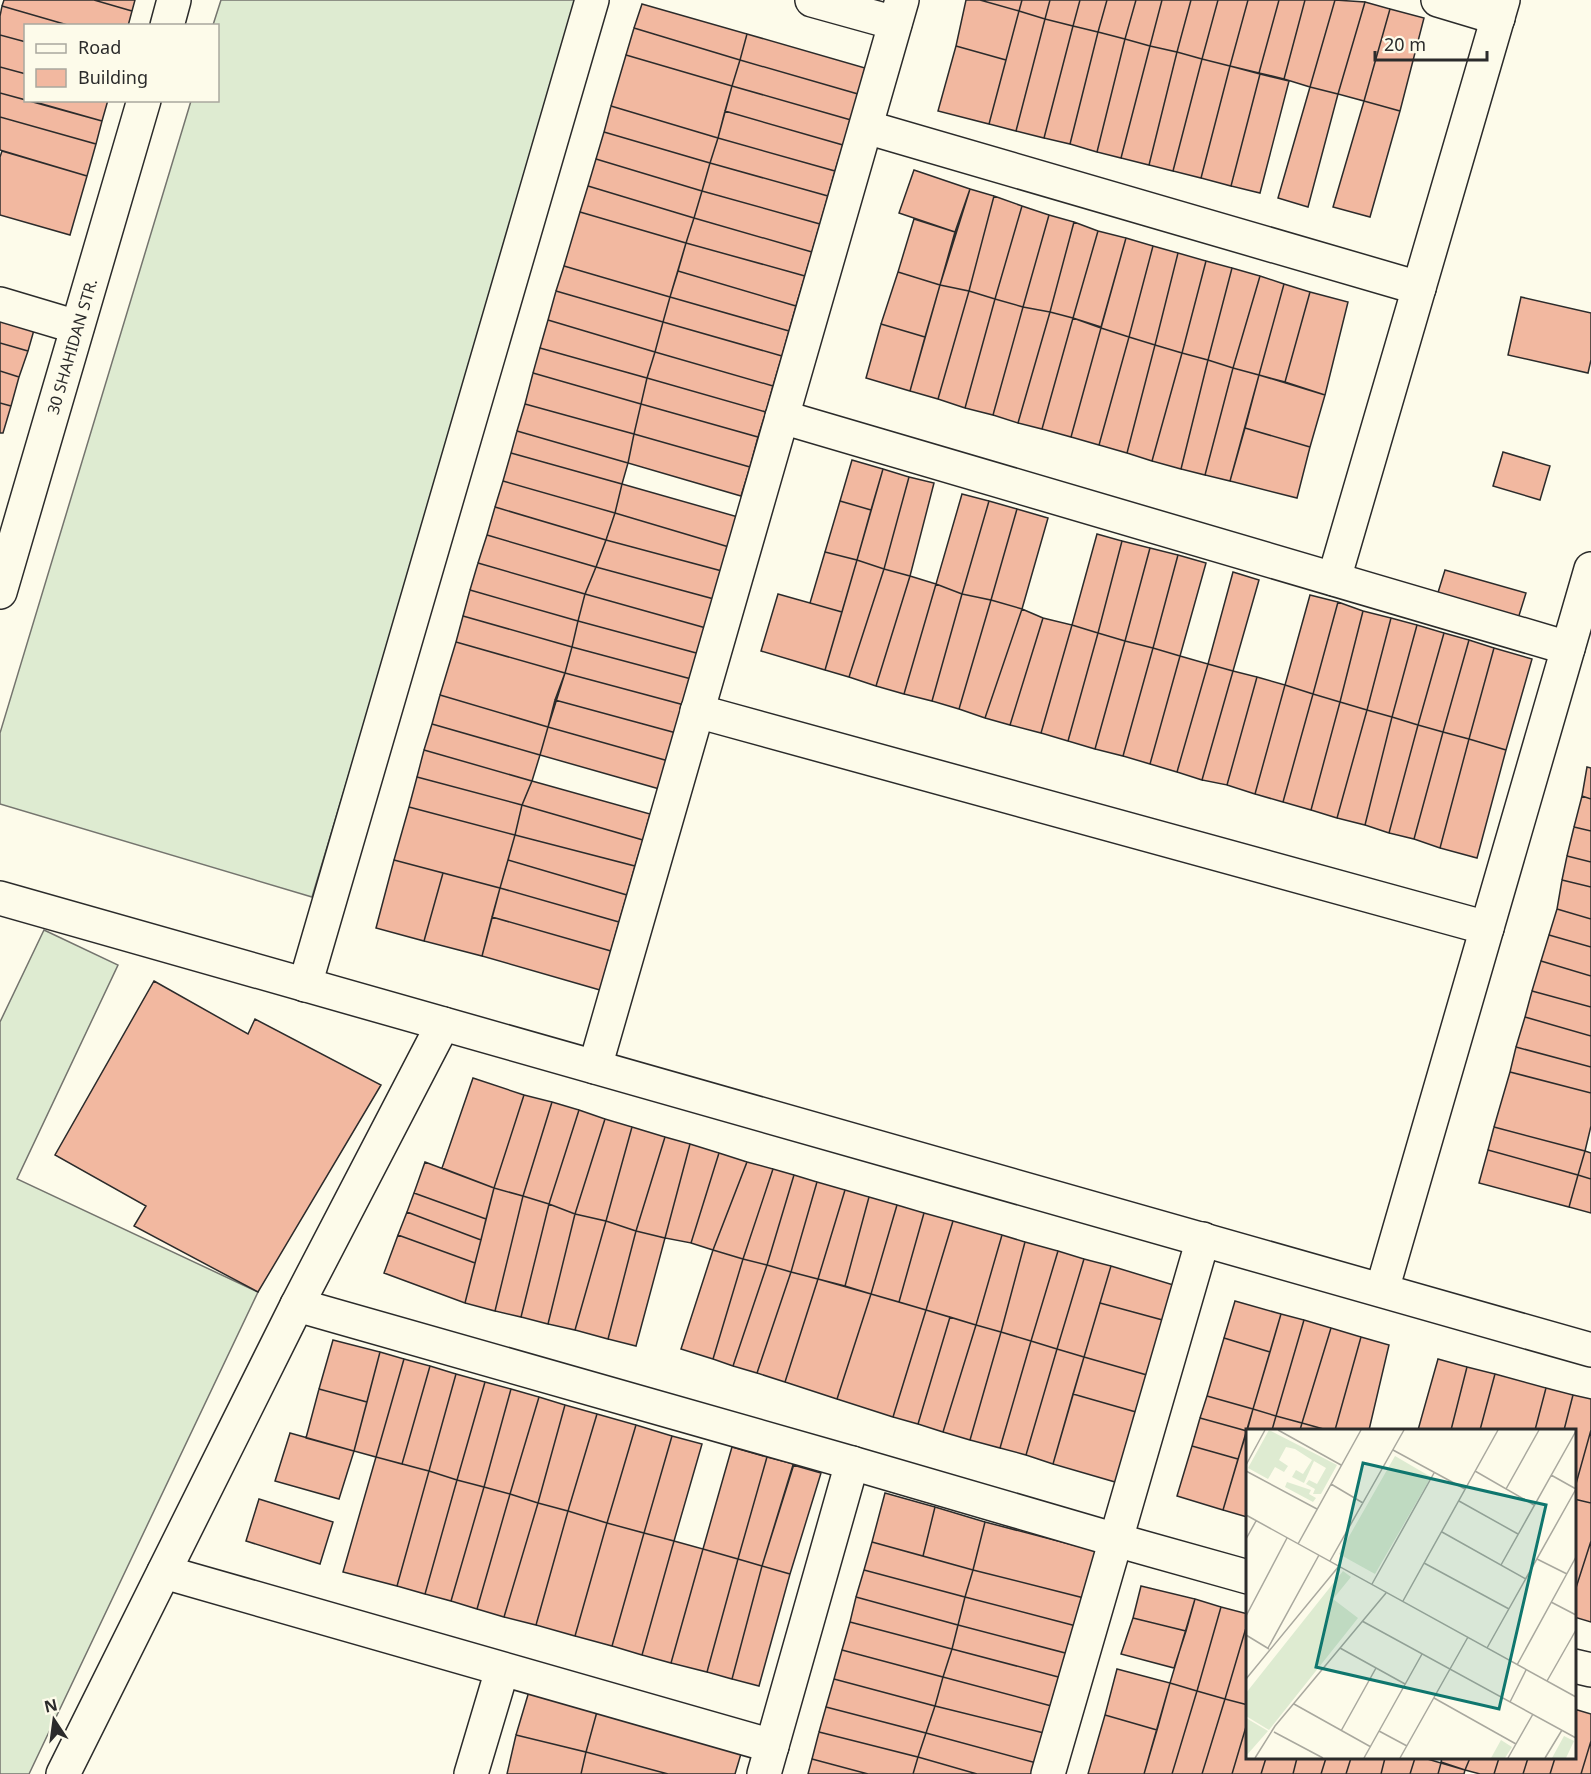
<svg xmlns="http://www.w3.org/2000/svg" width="1591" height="1774" font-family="'Noto Sans',sans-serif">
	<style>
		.grass { fill: #deebd1; stroke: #74746e; stroke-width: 1.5 }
		.building { fill: #f2b8a0; stroke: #2b2b2b; stroke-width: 1.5 }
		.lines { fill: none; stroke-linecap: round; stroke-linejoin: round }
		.street-casing { stroke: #2b2b2b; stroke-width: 36 }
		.secondary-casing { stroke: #2b2b2b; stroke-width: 36 }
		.street { stroke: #fdfbea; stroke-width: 33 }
		.secondary { stroke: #fdfbea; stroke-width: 33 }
		.labels { text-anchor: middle; stroke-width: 4.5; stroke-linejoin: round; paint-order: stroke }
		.street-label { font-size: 16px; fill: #2b2b2b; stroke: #fdfbea }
		.inset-road { fill: none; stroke: #a9a89e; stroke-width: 1.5 }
		.view { fill: #0f766e; fill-opacity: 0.15; stroke: #0f766e; stroke-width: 3 }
		.inset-edge { fill: none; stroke: #2b2b2b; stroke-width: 3 }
	</style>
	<rect width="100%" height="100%" fill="#fdfbea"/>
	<path class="grass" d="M221,0H582L312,897L0,804V733L191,101L218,100V26L213,25Z
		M44,930L118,965L17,1179L258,1292L29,1774H0V1022Z"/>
	<path class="building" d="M4,0H94L132,11L128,26H71L2,6Z
		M94,0H135L132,11Z
		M966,0H980L1019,11L1006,60L956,46Z
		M980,0H1022L1019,11Z
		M1022,0H1050L1045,19L1019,11Z
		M1050,0H1080L1073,26L1045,19Z
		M1080,0H1107L1098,32L1073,26Z
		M1107,0H1136L1125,39L1098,32Z
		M1136,0H1162L1150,46L1125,39Z
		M1162,0H1191L1177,52L1150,46Z
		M1191,0H1218L1202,59L1177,52Z
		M1218,0H1248L1230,66L1202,59Z
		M1248,0H1279L1259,73L1230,66Z
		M1279,0H1305L1284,79L1259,73Z
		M1305,0H1335L1310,87L1284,79Z
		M1335,0L1365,2L1338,94L1310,87Z
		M1365,2L1390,9L1364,101L1338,94Z
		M642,4L747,34L740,60L634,28Z
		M2,6L71,26H26V42L0,35V16Z
		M1390,9L1424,18L1400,111L1364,101Z
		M1019,11L1045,19L1016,131L989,124Z
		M1045,19L1073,26L1044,138L1016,131Z
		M1073,26L1098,32L1070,144L1044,138Z
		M634,28L740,60L732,86L626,55Z
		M1098,32L1125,39L1097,152L1070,144Z
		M747,34L865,68L858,94L740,60Z
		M0,35L26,42V74L0,67Z
		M1125,39L1150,46L1121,158L1097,152Z
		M956,46L1006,60L989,124L938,111Z
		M1150,46L1177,52L1149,165L1121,158Z
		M1177,52L1202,59L1173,171L1149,165Z
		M626,55L732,86L718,138L611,106Z
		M1202,59L1230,66L1201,178L1173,171Z
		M740,60L858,94L851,120L732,86Z
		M1230,66L1260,74L1231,186L1201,178Z
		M0,67L26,74V100L0,93Z
		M1260,74L1289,81L1260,193L1231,186Z
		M732,86L851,120L843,145L725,111Z
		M1310,87L1338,94L1308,207L1278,198Z
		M0,93L102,121L96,144L0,117Z
		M28,100H108L102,121Z
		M1364,101L1400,111L1370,217L1333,207Z
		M611,106L718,138L710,163L604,132Z
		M725,111L843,145L835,171L718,138Z
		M0,117L96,144L87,176L0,150Z
		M604,132L710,163L702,191L596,159Z
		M718,138L835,171L828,196L710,163Z
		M2,151L87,176L70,235L0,215V157Z
		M596,159L702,191L694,218L588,186Z
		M710,163L828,196L820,224L702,191Z
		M914,170L970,189L955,232L899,213Z
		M588,186L694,218L686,243L580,212Z
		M970,189L994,196L969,291L940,285Z
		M702,191L820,224L812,252L694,218Z
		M994,196L1022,206L995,299L969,291Z
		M1022,206L1049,215L1023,307L995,299Z
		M580,212L686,243L670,297L564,266Z
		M1049,215L1074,222L1050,312L1023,307Z
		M694,218L812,252L805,276L686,243Z
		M914,219L955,232L940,285L898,272Z
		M1074,222L1098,231L1073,318L1050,312Z
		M1098,231L1126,238L1101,327L1073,318Z
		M1126,238L1153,246L1129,337L1101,328Z
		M686,243L805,276L796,306L678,271Z
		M1153,246L1178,253L1155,345L1129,337Z
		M1178,253L1206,261L1182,353L1155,345Z
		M1206,261L1232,268L1208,360L1182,353Z
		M564,266L670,297L663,322L556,291Z
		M1232,268L1260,276L1233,368L1208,360Z
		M678,271L796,306L789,331L670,297Z
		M898,272L940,285L925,337L881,324Z
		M1260,276L1284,284L1259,375L1233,368Z
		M1284,284L1310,292L1285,382L1259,375Z
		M940,285L969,291L938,399L910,391Z
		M556,291L663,322L655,352L548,320Z
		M969,291L995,299L965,408L938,399Z
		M1310,292L1348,302L1325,395L1285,382Z
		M670,297L789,331L782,356L663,322Z
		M1521,297L1591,313V360L1588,373L1508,355Z
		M995,299L1023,307L993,415L965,408Z
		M1023,307L1050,312L1018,423L993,415Z
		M1050,312L1073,318L1042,429L1018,423Z
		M0,313L36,323L28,351L0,343Z
		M1073,318L1101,328L1071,437L1042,429Z
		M548,320L655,352L647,378L540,348Z
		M663,322L782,356L773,386L655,352Z
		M881,324L925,337L910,391L866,378Z
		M1101,328L1129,337L1099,445L1071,437Z
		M1129,337L1155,345L1127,453L1099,445Z
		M0,343L28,351L19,377L0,371Z
		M1155,345L1182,353L1152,461L1127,453Z
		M540,348L647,378L641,404L533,373Z
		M655,352L773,386L766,412L647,378Z
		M1182,353L1208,360L1181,469L1152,461Z
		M1208,360L1233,368L1205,475L1181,469Z
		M1233,368L1259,375L1230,481L1205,475Z
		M0,371L19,377L11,406L0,403Z
		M533,373L641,404L634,434L525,404Z
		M1259,375L1325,395L1310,447L1245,428Z
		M647,378L766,412L758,437L641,404Z
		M0,403L11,406L3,433H0Z
		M525,404L634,434L628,463L517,431Z
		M641,404L758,437L750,467L634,434Z
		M1245,428L1310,447L1297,498L1230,481Z
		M517,431L628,463L622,484L511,453Z
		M634,434L750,467L741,496L628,463Z
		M1503,452L1550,466L1540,500L1493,486Z
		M511,453L622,484L615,513L503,481Z
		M852,460L883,469L871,510L840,501Z
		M883,469L909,477L884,569L857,560Z
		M909,477L934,483L910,576L884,569Z
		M503,481L615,513L606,540L495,507Z
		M622,484L738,517L729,547L615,513Z
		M962,494L989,501L962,594L936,584Z
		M840,501L871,510L857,560L825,552Z
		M989,501L1017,509L991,600L962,594Z
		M495,507L606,540L596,567L487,535Z
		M1017,509L1048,518L1022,609L991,600Z
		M615,513L729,547L722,571L606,540Z
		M1097,534L1122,541L1098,633L1072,625Z
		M487,535L596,567L585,594L478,563Z
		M606,540L722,571L714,599L596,567Z
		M1122,541L1150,548L1125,641L1098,633Z
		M1150,548L1178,555L1153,648L1125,641Z
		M825,552L857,560L842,612L810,603Z
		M1178,555L1206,563L1180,656L1153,648Z
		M857,560L884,569L849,677L825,670Z
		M478,563L585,594L578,621L470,590Z
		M596,567L714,599L706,628L585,594Z
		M884,569L910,576L876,686L849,677Z
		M1445,570L1526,593L1517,622L1436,599Z
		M1233,572L1259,580L1233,671L1208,664Z
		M910,576L936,584L904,694L876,686Z
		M936,584L962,594L932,701L904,694Z
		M470,590L578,621L572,647L463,616Z
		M585,594L706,628L700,654L578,621Z
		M778,594L842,612L825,670L761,651Z
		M962,594L991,600L959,709L932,701Z
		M1310,595L1338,602L1313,694L1285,685Z
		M991,600L1022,609L985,718L959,709Z
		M1338,602L1363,611L1340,702L1313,694Z
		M1022,609L1043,618L1010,725L985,718Z
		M1363,611L1391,618L1367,710L1340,702Z
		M463,616L572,647L565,673L456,642Z
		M1043,618L1072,625L1041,733L1010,725Z
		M1391,618L1417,625L1392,717L1367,710Z
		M578,621L700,654L695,680L572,647Z
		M1072,625L1098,633L1068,741L1041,733Z
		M1417,625L1444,633L1418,725L1392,717Z
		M1098,633L1125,641L1095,749L1068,741Z
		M1444,633L1469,640L1443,732L1418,725Z
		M1469,640L1494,648L1469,739L1443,732Z
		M1125,641L1153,648L1123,756L1095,749Z
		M456,642L565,673L548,727L440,695Z
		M572,647L695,680L688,706L565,673Z
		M1153,648L1180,656L1150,764L1123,756Z
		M1494,648L1532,659L1506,750L1469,739Z
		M1180,656L1208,664L1177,772L1150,764Z
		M1208,664L1233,671L1202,780L1177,772Z
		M1233,671L1257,677L1227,785L1202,780Z
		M565,673L688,706L680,734L555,700Z
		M1257,677L1285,685L1255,794L1227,785Z
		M1285,685L1313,694L1283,802L1255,794Z
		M1313,694L1340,702L1311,810L1283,802Z
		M440,695L548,727L540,755L432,724Z
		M555,700L680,734L672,762L548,727Z
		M1340,702L1367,710L1337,818L1311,810Z
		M1367,710L1392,717L1365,825L1337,818Z
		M1392,717L1418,725L1389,833L1365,825Z
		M432,724L540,755L532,781L424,750Z
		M1418,725L1443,732L1414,839L1389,833Z
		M548,727L672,762L663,790L540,755Z
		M1443,732L1469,739L1440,848L1414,839Z
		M1469,739L1506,750L1477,858L1440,848Z
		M424,750L532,781L522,805L417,777Z
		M1587,767L1591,768V799L1582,796Z
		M417,777L522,805L515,835L409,807Z
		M532,781L650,814L643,840L522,805Z
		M1582,796L1591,799V831L1574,827Z
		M522,805L643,840L635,866L515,835Z
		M409,807L515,835L500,888L394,860Z
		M1574,827L1591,831V862L1567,856Z
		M515,835L635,866L627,895L508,860Z
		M1567,856L1591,862V887L1562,880Z
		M394,860L443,873L424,941L376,928Z
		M508,860L627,895L619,922L500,888Z
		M443,873L500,888L482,956L424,941Z
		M1562,880L1591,887V919L1557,909Z
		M500,888L619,922L611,951L492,917Z
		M1557,909L1591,919V947L1549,935Z
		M492,917L611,951L600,990L482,956Z
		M1549,935L1591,947V976L1541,961Z
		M1541,961L1591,976V1007L1532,991Z
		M154,981L248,1034L255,1019L381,1085L258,1292L134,1226L146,1206L55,1155Z
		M1532,991L1591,1007V1036L1525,1017Z
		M1525,1017L1591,1036V1067L1516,1047Z
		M1516,1047L1591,1067V1093L1510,1072Z
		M1510,1072L1591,1093V1126L1585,1151L1494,1127Z
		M473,1078L524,1095L494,1188L442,1168Z
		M524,1095L552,1102L523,1196L494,1188Z
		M552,1102L579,1110L549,1204L523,1196Z
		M579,1110L605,1119L575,1214L549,1204Z
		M605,1119L632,1127L606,1221L575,1214Z
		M632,1127L665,1137L636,1231L606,1221Z
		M1494,1127L1585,1151L1578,1175L1488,1150Z
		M665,1137L690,1144L665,1238L636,1231Z
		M690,1144L719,1153L691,1243L665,1238Z
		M1488,1150L1578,1175L1569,1207L1479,1183Z
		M1585,1151L1591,1153V1179L1578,1175Z
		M719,1153L747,1162L713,1250L691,1243Z
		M425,1162L494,1188L486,1219L414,1193Z
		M747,1162L773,1169L743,1259L713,1250Z
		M773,1169L794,1175L767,1265L743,1259Z
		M794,1175L817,1182L791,1272L767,1265Z
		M1578,1175L1591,1179V1213L1569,1207Z
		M817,1182L845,1190L818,1279L791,1272Z
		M494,1188L523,1196L495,1311L465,1303Z
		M845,1190L869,1197L845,1286L818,1279Z
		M414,1193L486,1219L481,1240L407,1212Z
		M523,1196L549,1204L521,1317L495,1311Z
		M869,1197L897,1205L871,1294L845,1286Z
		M549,1204L575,1214L548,1324L521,1317Z
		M897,1205L924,1213L899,1302L871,1294Z
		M407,1212L481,1240L475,1263L398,1235Z
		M924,1213L953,1221L926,1310L899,1302Z
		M575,1214L606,1221L575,1330L548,1324Z
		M606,1221L636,1231L608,1339L575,1330Z
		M953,1221L1002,1235L976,1325L926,1310Z
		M636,1231L665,1238L636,1346L608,1339Z
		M398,1235L475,1263L465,1303L384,1273Z
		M1002,1235L1025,1242L1001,1332L976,1325Z
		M1025,1242L1058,1251L1031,1341L1001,1332Z
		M713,1250L743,1259L713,1359L681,1349Z
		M1058,1251L1084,1259L1057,1349L1031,1341Z
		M743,1259L767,1265L733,1366L713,1359Z
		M1084,1259L1111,1266L1084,1357L1057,1349Z
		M767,1265L791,1272L757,1373L733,1366Z
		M1111,1266L1180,1287L1170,1322L1100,1303Z
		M791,1272L818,1279L785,1382L757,1373Z
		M818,1279L871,1294L837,1399L785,1382Z
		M871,1294L926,1310L893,1417L837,1399Z
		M1235,1301L1281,1314L1270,1352L1224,1338Z
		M1100,1303L1170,1322L1154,1377L1084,1357Z
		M926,1310L950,1317L918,1424L893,1417Z
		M1281,1314L1304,1320L1276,1416L1253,1409Z
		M950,1317L976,1325L943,1432L918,1424Z
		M1304,1320L1331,1328L1302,1423L1276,1416Z
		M976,1325L1001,1332L970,1440L943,1432Z
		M1331,1328L1361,1337L1335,1430H1327L1302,1423Z
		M1001,1332L1031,1341L1000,1448L970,1440Z
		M1361,1337L1389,1345L1369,1430H1335Z
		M1224,1338L1270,1352L1253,1409L1207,1396Z
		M333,1340L380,1352L367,1402L319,1389Z
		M1031,1341L1057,1349L1026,1455L1000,1448Z
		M1057,1349L1084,1357L1053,1464L1026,1455Z
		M380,1352L404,1359L376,1457L354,1451Z
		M1084,1357L1154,1377L1143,1414L1073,1394Z
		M404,1359L430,1366L402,1464L376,1457Z
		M1438,1359L1467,1367L1451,1430H1418Z
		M430,1366L456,1374L429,1471L402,1464Z
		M1467,1367L1495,1374L1480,1430H1451Z
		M456,1374L485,1382L457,1480L429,1471Z
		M1495,1374L1546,1388L1535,1430H1480Z
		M485,1382L511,1389L484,1487L457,1480Z
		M1546,1388L1573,1395L1564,1430H1535Z
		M319,1389L367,1402L354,1451L306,1438Z
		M511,1389L539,1397L510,1494L484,1487Z
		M1073,1394L1143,1414L1122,1484L1053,1464Z
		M1573,1395L1591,1399V1430L1574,1491V1430H1564Z
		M1207,1396L1253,1409L1247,1431L1200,1418Z
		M539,1397L565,1405L538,1503L510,1494Z
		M565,1405L597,1414L568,1511L538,1503Z
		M1253,1409L1276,1416L1272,1430H1248L1247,1517L1223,1510Z
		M597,1414L636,1425L607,1523L568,1511Z
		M1276,1416L1302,1423L1300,1430H1272Z
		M1200,1418L1247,1431L1238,1459L1192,1446Z
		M1302,1423L1327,1430H1300Z
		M636,1425L672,1436L644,1533L607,1523Z
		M1591,1430V1503L1574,1499V1491Z
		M290,1433L354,1451L339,1499L275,1481Z
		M672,1436L702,1444L674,1541L644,1533Z
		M1192,1446L1238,1459L1223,1510L1177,1496Z
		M732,1447L767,1457L738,1559L703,1549Z
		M376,1457L429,1471L397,1586L343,1572Z
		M767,1457L794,1464L762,1566L738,1559Z
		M793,1465L821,1473L790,1574L762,1566Z
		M429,1471L457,1480L425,1594L397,1586Z
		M457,1480L484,1487L451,1601L425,1594Z
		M484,1487L510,1494L477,1609L451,1601Z
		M885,1493L935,1507L923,1556L872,1542Z
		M510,1494L538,1503L504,1617L477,1609Z
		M259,1499L333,1522L320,1564L246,1541Z
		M1574,1499L1591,1503V1541L1574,1594Z
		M538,1503L568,1511L536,1625L504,1617Z
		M935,1507L985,1522L973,1570L923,1556Z
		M568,1511L607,1523L575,1636L536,1625Z
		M985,1522L1100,1552L1088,1599L973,1570Z
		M607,1523L644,1533L612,1646L575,1636Z
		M644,1533L674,1541L642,1655L612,1646Z
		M674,1541L703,1549L671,1663L642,1655Z
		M1591,1541V1622L1574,1617V1594Z
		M872,1542L973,1570L965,1597L864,1570Z
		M703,1549L738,1559L707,1672L671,1663Z
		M738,1559L762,1566L732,1679L707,1672Z
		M762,1566L790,1574L759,1686L732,1679Z
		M864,1570L965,1597L958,1625L856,1597Z
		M973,1570L1088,1599L1080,1627L965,1597Z
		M1141,1586L1195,1599L1186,1631L1133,1618Z
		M856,1597L958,1625L952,1649L850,1622Z
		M965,1597L1080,1627L1073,1655L958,1625Z
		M1195,1599L1221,1607L1197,1691L1170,1683Z
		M1221,1607L1248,1614V1621L1225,1699L1197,1691Z
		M1133,1618L1186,1631L1174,1668L1121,1654Z
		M1248,1621V1705L1225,1699Z
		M850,1622L952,1649L943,1677L842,1650Z
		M958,1625L1073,1655L1066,1679L952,1649Z
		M952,1649L1066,1679L1059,1708L943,1677Z
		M842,1650L943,1677L935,1706L834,1679Z
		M1117,1669L1170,1683L1157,1730L1105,1715Z
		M943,1677L1059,1708L1052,1735L935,1706Z
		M834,1679L935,1706L926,1733L826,1707Z
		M1170,1683L1197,1691L1172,1774H1144Z
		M530,1688L598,1708L586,1752L516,1735Z
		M1197,1691L1225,1699L1202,1774H1172Z
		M1225,1699L1248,1705V1720L1232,1774H1202Z
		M935,1706L1052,1735L1044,1765L926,1733Z
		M826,1707L926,1733L918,1757L819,1732Z
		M598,1708L743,1747L735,1774H668L586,1752Z
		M1574,1709L1591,1714V1741L1581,1774H1550L1555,1758H1574Z
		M1105,1715L1157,1730L1144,1774H1088Z
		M1248,1720V1758H1266L1261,1774H1232Z
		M819,1732L918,1757L913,1774H868L812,1759Z
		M926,1733L1044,1765L1042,1774H977L918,1757Z
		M516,1735L586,1752L581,1774H507Z
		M1591,1741V1774H1581Z
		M586,1752L668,1774H581Z
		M918,1757L977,1774H913Z
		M1266,1758H1297L1293,1774H1261Z
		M1297,1758H1326L1321,1774H1293Z
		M1326,1758H1351L1346,1774H1321Z
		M1351,1758H1385L1381,1774H1346Z
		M1385,1758H1415L1410,1774H1381Z
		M1415,1758H1424L1441,1763L1438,1774H1410Z
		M1442,1758H1470L1465,1770L1441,1762Z
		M1470,1758H1499L1494,1774H1480L1465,1770Z
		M1499,1758H1528L1523,1774H1494Z
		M1528,1758H1555L1550,1774H1523Z
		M812,1759L868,1774H808Z
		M1441,1763L1465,1770L1464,1774H1438Z"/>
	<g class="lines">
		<defs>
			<g id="street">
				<path d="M812,0L895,23"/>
				<path d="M1438,0L1498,18"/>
				<path d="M167,26L174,0"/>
				<path d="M866,127L1419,288"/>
				<path d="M0,304L77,327"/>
				<path d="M782,417L1568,648"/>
				<path d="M1334,579L1503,0"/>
				<path id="s1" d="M0,592L144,100"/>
				<path d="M697,711L1487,928"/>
				<path d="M305,985L592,0"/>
				<path d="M595,1067L902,0"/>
				<path d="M1382,1290L1591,569"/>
				<path d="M297,1305L852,1463L1116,1540L1248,1577"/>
				<path d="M164,1572L772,1746"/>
				<path d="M1574,1666L1591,1670"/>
				<path d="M63,1774L297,1305L443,1024"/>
				<path d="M471,1774L502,1670"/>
				<path d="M764,1774L852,1463"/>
				<path d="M1048,1774L1203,1239"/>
			</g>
			<path id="secondary" d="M0,898L1591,1350"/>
		</defs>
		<use href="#street" class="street-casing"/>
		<use href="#secondary" class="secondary-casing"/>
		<use href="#street" class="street"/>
		<use href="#secondary" class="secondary"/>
	</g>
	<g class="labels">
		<g class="street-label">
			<text dy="6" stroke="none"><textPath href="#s1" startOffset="256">30 SHAHIDAN STR.</textPath></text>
		</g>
	</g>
	<g transform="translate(1246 1429)">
		<rect width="330" height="330" fill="#fdfbea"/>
		<path d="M23,1L91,36L75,65H67L69,60L60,55L63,51L71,55L80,39L68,32L58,54L46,48L50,41L57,45L66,31L49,20L40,18L33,31L42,37L38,43L29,38L22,50L2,39ZM149,27L185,48L129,145L93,125ZM41,53L65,61L63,65L70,69L67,73L39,58ZM97,142L105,148L87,170L112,189L23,301L0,287V264ZM0,289L22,302L0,327ZM318,307L328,312L320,329H306ZM255,311L266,318L259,329H245Z" fill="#deebd1"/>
		<path class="inset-road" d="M32,1L95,36M147,21L219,60M0,36L19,1M0,42L71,80M229,42L288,76M305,46L330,60M85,55L117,74M260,60L293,1M213,72L272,105M0,86L330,268M196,103L280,150M0,110L10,92M52,115L115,1M291,130L321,145M84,132L158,1M178,134L263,180M255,136L330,2M126,155L188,44M157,172L252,1M305,173L330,186M0,187L41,109M116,192L330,309M0,206L23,220M22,219L73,126M94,219L159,255M241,219L330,60M271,236L330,128M0,250L93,137M301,252L330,201M188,269L270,315M264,273L280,241M48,275L125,318M95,302L130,239M133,302L161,317M28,303L77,329M9,329L29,297L140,164M118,329L176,225M154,329L222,208M262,329L287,285M299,329L316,301"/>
		<path class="view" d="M117,34L300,76L253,280L70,238Z"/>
		<rect width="330" height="330" class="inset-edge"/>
	</g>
	<rect x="24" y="24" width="195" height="78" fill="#fdfbea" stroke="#a9a89e" stroke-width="1.5"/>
	<rect x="36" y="44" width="30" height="9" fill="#fdfbea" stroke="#a9a89e" stroke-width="1.5"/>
	<text x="78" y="54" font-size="18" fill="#2b2b2b">Road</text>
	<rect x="36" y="69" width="30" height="18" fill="#f2b8a0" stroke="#a9a89e" stroke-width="1.5"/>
	<text x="78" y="84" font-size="18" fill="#2b2b2b">Building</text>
	<g transform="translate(54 1720) rotate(347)" stroke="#fdfbea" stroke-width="4.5" paint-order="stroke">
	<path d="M0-4.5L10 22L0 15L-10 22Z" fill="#2b2b2b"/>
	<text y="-9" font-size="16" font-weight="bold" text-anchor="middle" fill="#2b2b2b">N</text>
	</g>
	<path d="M1375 51v9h112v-9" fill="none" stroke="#2b2b2b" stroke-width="3"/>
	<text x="1384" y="51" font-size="18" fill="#2b2b2b" stroke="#fdfbea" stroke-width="4.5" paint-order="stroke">20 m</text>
</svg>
